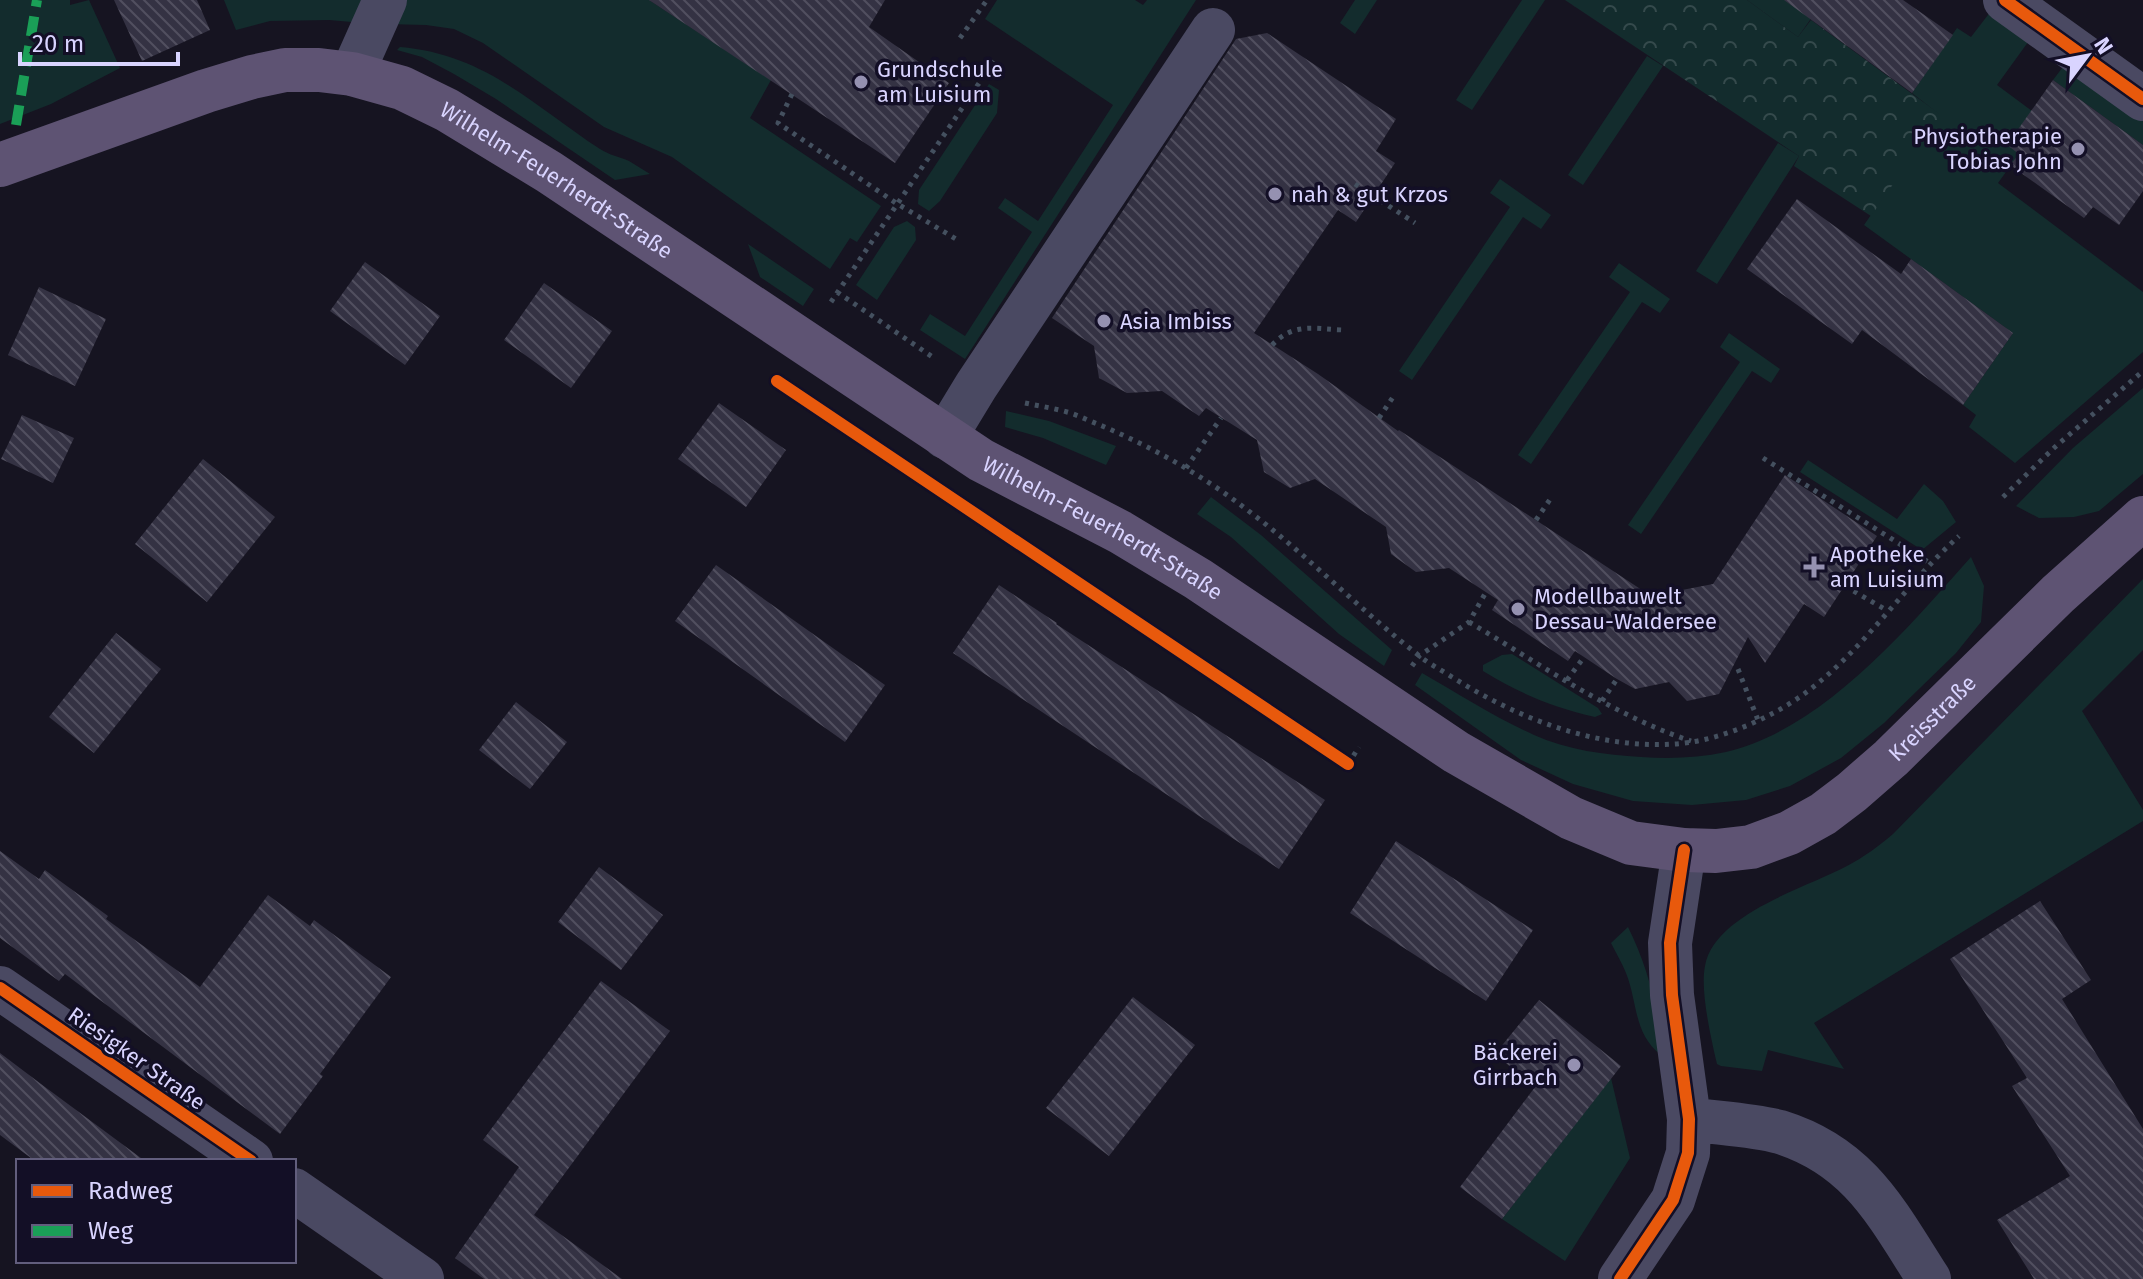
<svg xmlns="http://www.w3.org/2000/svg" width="2143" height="1279" font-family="'Fira Sans',sans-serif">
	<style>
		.green { fill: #132c2d }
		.forest { fill: url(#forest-crowns) }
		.building { fill: url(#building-back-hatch) }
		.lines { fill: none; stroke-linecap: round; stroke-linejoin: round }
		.path { stroke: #44505f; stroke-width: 5; stroke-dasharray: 4 6; stroke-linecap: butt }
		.minor { stroke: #4a4962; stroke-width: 44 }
		.major { stroke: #5e5373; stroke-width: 44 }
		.quiet { stroke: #1a9f57; stroke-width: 10; stroke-dasharray: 20 10; stroke-linecap: butt }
		.cycleway-casing { stroke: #130f26; stroke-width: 17 }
		.cycleway { stroke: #e8590c; stroke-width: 12 }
		.poi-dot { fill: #9591b1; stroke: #130f26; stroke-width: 3 }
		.labels { text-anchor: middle; stroke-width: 7; stroke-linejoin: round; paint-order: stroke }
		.poi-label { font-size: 22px; fill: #d9d4ff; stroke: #130f26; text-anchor: start }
		.street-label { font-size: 22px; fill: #d9d4ff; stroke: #130f26 }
	</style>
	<defs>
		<pattern id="forest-crowns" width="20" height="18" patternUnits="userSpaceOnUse" patternTransform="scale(2)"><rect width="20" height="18" fill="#132c2d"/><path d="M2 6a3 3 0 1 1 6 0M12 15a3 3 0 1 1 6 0" fill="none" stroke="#354a4c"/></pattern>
		<pattern id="building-back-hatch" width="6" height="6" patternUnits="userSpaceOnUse" patternTransform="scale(2)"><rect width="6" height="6" fill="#343243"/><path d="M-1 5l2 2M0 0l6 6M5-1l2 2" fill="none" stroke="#514f5f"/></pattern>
	</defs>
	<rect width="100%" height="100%" fill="#161421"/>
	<path class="green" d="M0,0H70V5L89,0L120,68L51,104L0,124Z
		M224,0H363L352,22L329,20L270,21L236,30Z
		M398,0H649L771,80L750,118L881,206L857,242L850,238L830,269L672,157L604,127L483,43L454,29L426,25L385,24Z
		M997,0H1135L1143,5L1147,0H1196L965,359L920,330L930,314L965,336L1032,232L998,208L1005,198L1038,221L1113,105L985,19Z
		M1355,0H1377L1355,34L1340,23Z
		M1522,0H1545L1472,110L1456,100Z
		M1747,0H1824L1798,37Z
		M1991,11L2031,38L1997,85L2032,111L2019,154L1998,183L2143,292V352L2015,463L1969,427L1976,415L1963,405L2013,333L1864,225L1940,115L1912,93L1957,28L1971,37Z
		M400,47C485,54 533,105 600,149C609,155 620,157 629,161C636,165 643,170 650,174L615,180L496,99L454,74L422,57L397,50Z
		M1647,56L1663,66L1583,185L1568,175Z
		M2066,63L2143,119V145L2053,80Z
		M989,84L999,90L997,113L940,201L929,211L918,204L919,190Z
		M1778,143L1799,156L1717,284L1696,271Z
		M1500,179L1551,215L1541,229L1523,217L1412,380L1399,371L1510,207L1490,193Z
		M907,221L915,227L916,240L877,300L856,285L894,227Z
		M748,244L814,289L803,306L760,277Z
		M1619,263L1670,299L1660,313L1642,302L1531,464L1518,455L1630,292L1609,277Z
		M1729,333L1780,369L1771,383L1752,371L1641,534L1628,525L1740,362L1720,347Z
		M2143,388V474L2099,511L2074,517L2039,518L2016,506L2073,448Z
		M1006,411L1049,421L1116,446L1106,465L1043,438L1005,427Z
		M1808,460L1897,519L1924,484L1943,501L1956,522L1922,550L1800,472Z
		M1211,497L1261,535L1392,650L1384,666L1339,634L1231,537L1197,514Z
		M1971,557L1984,586L1981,622L1956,653L1884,723L1841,758L1790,786L1746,800L1692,805L1633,801L1573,784L1521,760L1415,685L1422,673C1459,694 1496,718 1534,735C1568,750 1605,755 1641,757C1670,759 1698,758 1726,752C1822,730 1908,628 1971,557Z
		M2143,579V650L2082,711L2143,810V821L1814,1023L1844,1069L1768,1050L1762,1071L1721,1066L1717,1064C1711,1038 1700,991 1705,966C1714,914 1806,888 1847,866C1864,857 1879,846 1893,834Z
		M1512,654L1598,708L1602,714L1595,717C1553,707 1520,694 1483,671V665L1502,655Z
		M1628,927C1648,967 1659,1010 1661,1055C1633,1033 1638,1003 1626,973C1622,963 1616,953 1611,943Z
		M1611,1078L1630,1158L1565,1261L1502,1219Z"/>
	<path class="forest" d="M1565,0H1747L1798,37L1811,20L1941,115L1871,216L1794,166L1799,156Z"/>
	<path class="building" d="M114,0H197L210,30L142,61Z
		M649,0H885L869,27L949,83L895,163Z
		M1784,0H1903L1953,35L1912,93Z
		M1267,33L1396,119L1376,151L1395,163L1356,222L1338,210L1254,333L1318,374L1398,431L1399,430L1651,596L1713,584L1785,475L1877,536L1824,617L1804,604L1765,663L1748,637L1719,694L1687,701L1669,682L1635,689L1617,679L1575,651L1568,661L1492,610L1498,600L1449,568L1416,572L1391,554L1386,527L1315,479L1290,488L1264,472L1257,440L1206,408L1199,416L1162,391L1127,393L1099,378L1094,346L1052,318L1236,39Z
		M2053,80L2143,145V191L2119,225L2093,207L2084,218L2010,165L2019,154L2007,145Z
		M1797,199L1901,274L1911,259L2013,333L1963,405L1862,330L1852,344L1747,269Z
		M365,262L440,316L405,365L330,311Z
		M544,283L612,331L571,388L504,340Z
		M39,287L106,319L75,386L8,355Z
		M719,403L786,450L746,507L678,459Z
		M22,415L74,438L53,483L1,459Z
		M203,459L275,517L207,602L135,544Z
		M716,565L885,685L845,742L675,621Z
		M999,585L1057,623L1056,624L1325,800L1279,869L953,653Z
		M116,633L161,669L94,753L49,717Z
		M516,702L567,742L530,789L479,750Z
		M1396,841L1533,930L1486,1001L1350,913Z
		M0,851L39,879L45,870L108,916L106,919L200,987L268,895L310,926L314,920L391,977L320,1074L323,1076L280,1134L65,974L59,981L0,938Z
		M599,867L663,915L621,970L558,922Z
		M2040,901L2091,980L2062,999L2143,1129V1279H2034L1997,1220L2070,1176L2012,1086L2027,1078L1950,959Z
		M601,981L670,1031L534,1215L622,1279H484L455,1258L519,1167L483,1140Z
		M1133,997L1195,1045L1109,1156L1046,1108Z
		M1539,1000L1621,1066L1502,1219L1460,1187L1535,1087L1495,1054Z
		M0,1053L41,1084L145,1161H35L0,1135Z"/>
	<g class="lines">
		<path class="path" d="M960,38L987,0
			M792,94L778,123L896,203L956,239
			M1355,184L1415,223
			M837,292L934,358
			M831,302L994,61
			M1272,345C1294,322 1315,329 1344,330
			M1025,403C1039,406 1053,408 1067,412C1078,415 1089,421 1100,425C1152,447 1202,475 1246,509C1306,554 1358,608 1417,654C1427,663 1440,669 1452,677C1517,718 1595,749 1674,744C1709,742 1746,728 1777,711C1851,671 1897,592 1959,536
			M1379,418L1393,397
			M1763,458L1930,563
			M1186,468L1221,418
			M2003,497L2055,447L2143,371
			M1536,520L1551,498
			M1845,586L1888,611
			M1469,622C1540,664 1612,715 1691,741
			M1412,666L1419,656L1469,622L1486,592
			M1738,669L1758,720
			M1567,680L1584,657
			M1602,701L1617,679
			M1348,764L1359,747"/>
		<path class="minor" d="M2005,0L2143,99
			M352,74L385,0
			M945,437L976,386L1213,30
			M0,988L251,1161
			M1689,1119C1716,1123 1755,1125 1780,1132C1860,1157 1887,1214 1929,1279
			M294,1190L422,1279
			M1620,1279L1673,1200L1688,1153L1689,1119L1672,995L1670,943L1684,850"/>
		<path class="major" id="s1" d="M0,165L206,91L252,77L285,70H319L352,74L402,88L447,110L549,172L981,460L1120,532L1198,579L1456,752L1571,818L1631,843L1684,850L1716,851L1751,847L1789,833L1823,814L1852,792L1891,758L2058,594L2143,518"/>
		<path class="quiet" d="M16,125L37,0"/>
		<defs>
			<path id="cycleway" d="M2005,0L2143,99
				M777,381L1348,764
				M0,988L251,1161
				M1620,1279L1673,1200L1688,1153L1689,1119L1672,995L1670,943L1684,850"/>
		</defs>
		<use href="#cycleway" class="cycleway-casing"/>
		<use href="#cycleway" class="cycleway"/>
	</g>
	<g class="poi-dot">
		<circle cx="861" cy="82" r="8"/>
		<circle cx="2078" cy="149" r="8"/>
		<circle cx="1275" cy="194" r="8"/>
		<circle cx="1104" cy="321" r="8"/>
		<path d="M1810 555h8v8h8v8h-8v8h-8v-8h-8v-8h8z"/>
		<circle cx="1518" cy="609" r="8"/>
		<circle cx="1574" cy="1065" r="8"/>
	</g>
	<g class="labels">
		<g class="poi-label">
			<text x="877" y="77">Grundschule<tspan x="877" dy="25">am Luisium</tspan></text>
			<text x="2062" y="144" text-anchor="end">Physiotherapie<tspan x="2062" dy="25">Tobias John</tspan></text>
			<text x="1291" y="202">nah &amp; gut Krzos</text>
			<text x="1120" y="329">Asia Imbiss</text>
			<text x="1830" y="562">Apotheke<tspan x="1830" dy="25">am Luisium</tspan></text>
			<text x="1534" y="604">Modellbauwelt<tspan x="1534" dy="25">Dessau-Waldersee</tspan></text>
			<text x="1558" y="1060" text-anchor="end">Bäckerei<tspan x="1558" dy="25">Girrbach</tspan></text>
		</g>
		<g class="street-label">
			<text dy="8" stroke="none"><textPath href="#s1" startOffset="600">Wilhelm-Feuerherdt-Straße</textPath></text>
			<text dy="8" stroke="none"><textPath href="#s1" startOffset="1248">Wilhelm-Feuerherdt-Straße</textPath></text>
			<text dy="8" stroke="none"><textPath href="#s1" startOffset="2210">Kreisstraße</textPath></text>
			<text transform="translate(137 1058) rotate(35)" y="8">Riesigker Straße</text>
		</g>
	</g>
	<rect x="16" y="1159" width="280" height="104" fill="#130f26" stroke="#625e7d" stroke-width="2"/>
	<rect x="32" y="1185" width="40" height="12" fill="#e8590c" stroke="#625e7d" stroke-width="2"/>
	<text x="88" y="1199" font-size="24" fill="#d9d4ff">Radweg</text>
	<rect x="32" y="1225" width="40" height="12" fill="#1a9f57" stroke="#625e7d" stroke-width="2"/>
	<text x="88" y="1239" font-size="24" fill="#d9d4ff">Weg</text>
	<g transform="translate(2087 56) rotate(58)" stroke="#130f26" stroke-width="6" paint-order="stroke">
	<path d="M0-6L14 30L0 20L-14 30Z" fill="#d9d4ff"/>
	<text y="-12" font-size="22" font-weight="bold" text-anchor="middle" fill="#d9d4ff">N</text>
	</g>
	<path d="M20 52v12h158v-12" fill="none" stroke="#d9d4ff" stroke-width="4"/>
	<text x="32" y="52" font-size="24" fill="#d9d4ff" stroke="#130f26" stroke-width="6" paint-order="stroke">20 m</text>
</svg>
